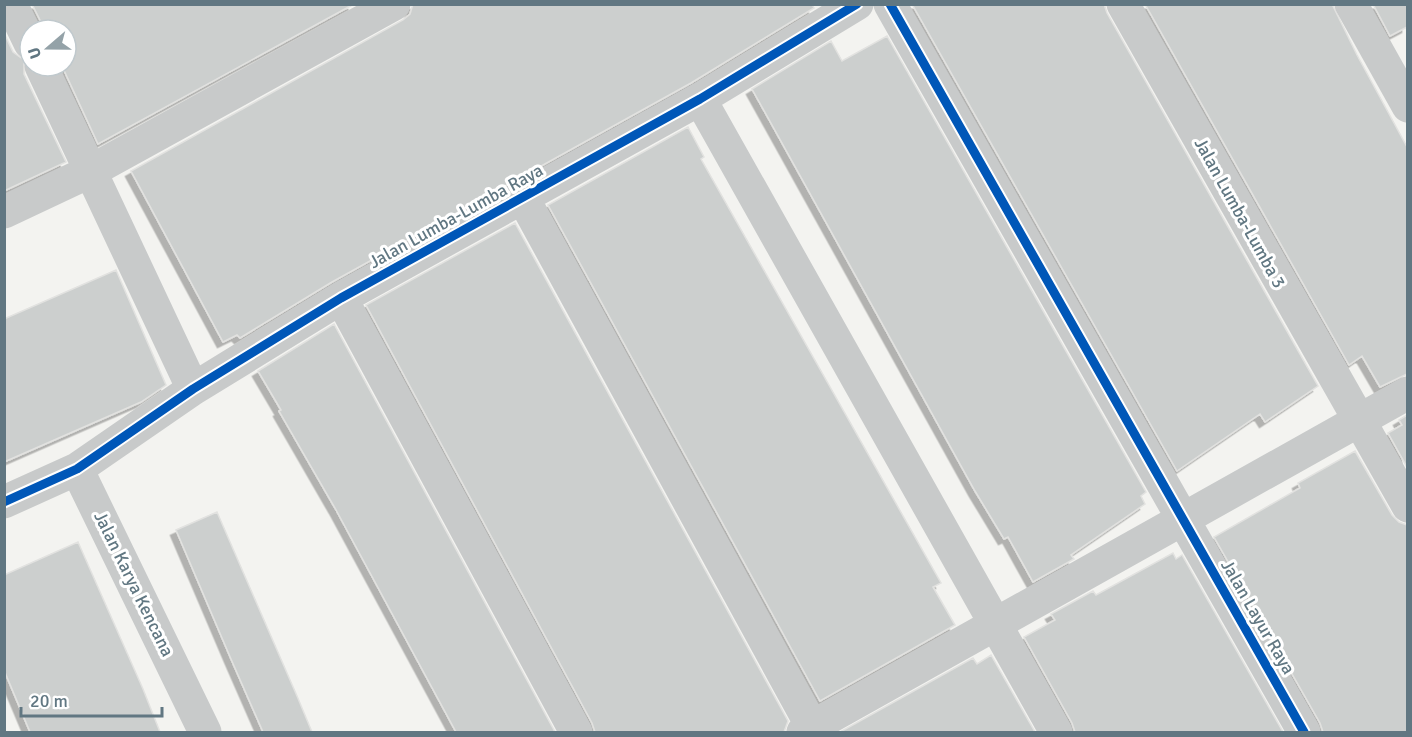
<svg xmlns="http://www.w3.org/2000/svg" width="1412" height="737" font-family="Signika,sans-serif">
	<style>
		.building { fill: #cccfce; stroke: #e2e2e0; stroke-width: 1.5; filter: url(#shadow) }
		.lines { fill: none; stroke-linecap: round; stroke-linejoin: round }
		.street { stroke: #c8caca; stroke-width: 33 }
		.cycleway-casing { stroke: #fff; stroke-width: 13 }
		.cycleway { stroke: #0057b8; stroke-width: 9 }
		.labels { text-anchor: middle; stroke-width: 6; stroke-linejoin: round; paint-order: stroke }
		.street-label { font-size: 18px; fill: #617782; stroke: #fff }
	</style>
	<defs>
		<filter id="shadow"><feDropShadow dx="-5.5" dy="5.5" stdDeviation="0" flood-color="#0004"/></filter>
	</defs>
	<rect width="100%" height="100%" fill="#f3f3f0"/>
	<path class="building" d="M32,4H354L98,144L62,66H66V30H45Z
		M413,4H812L814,8L691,83L332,282L240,338L237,335L223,342L131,171L403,20L410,14Z
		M912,4H1104L1107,13L1318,386L1265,422L1260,414L1177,471Z
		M1145,4H1332L1357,55L1407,147V374L1380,387L1362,356L1349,365Z
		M1373,4H1407V27L1390,36Z
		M4,33L13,52L24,60V74L66,162L4,191Z
		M887,36L1146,492L1141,496L1145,504L1071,555L1074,559L1033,582L1008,537L1004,539L975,491L752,89L831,41L842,61Z
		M688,127L704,157L701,159L941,583L933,587L955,625L820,701L548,205Z
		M515,223L788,721L784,732H595L592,723L366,305Z
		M116,270L166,385L141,402L4,462V319Z
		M334,324L555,732H456L335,508L279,411L281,410L258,371Z
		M1407,415V467L1388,433L1402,425L1399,420Z
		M1355,451L1392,515L1399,522L1407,525V732H1323L1320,723L1214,537L1300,488L1298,483Z
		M217,512L297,696L312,732H263L231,659L176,530Z
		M78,542L143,689L160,732H30L4,670V575Z
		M1173,553L1176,559L1182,555L1283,732H1075L1072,723L1024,637L1055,620L1051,614L1093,591L1096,595Z
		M991,655L1035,732H840L973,658L977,664Z"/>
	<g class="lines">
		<path class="street" d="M11,4L30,43
			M890,4L1304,732
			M1123,4L1408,506
			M1351,4L1408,106
			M41,66L193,389
			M700,99L1056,732
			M523,198L815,732
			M4,212L91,171L394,4
			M341,298L576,732
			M77,469L205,732
			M4,502L77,469L193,389L341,298L700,99L857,4
			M803,732L1408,393"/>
		<defs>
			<path id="cycleway" d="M890,4L1304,732
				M4,502L77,469L193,389L341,298L700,99L857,4"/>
		</defs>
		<use href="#cycleway" class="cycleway-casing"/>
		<use href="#cycleway" class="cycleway"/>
	</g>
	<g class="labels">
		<g class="street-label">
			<text transform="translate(1240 213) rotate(61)" y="6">Jalan Lumba-Lumba 3</text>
			<text transform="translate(456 216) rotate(-29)" y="6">Jalan Lumba-Lumba Raya</text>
			<text transform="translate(134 584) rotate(64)" y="6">Jalan Karya Kencana</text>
			<text transform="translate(1258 617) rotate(60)" y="6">Jalan Layur Raya</text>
		</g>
	</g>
	<rect width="1412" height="737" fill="none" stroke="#617782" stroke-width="12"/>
	<g transform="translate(48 48) rotate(250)"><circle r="28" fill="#ffffff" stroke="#c0c9cd" stroke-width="1.5"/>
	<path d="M0-4.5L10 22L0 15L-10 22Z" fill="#94a2a8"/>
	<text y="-9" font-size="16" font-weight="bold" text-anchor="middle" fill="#617782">U</text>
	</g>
	<path d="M21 707v9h141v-9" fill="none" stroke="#617782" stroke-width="3"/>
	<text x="30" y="707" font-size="18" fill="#617782" stroke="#ffffff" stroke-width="4.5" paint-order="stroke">20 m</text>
</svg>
